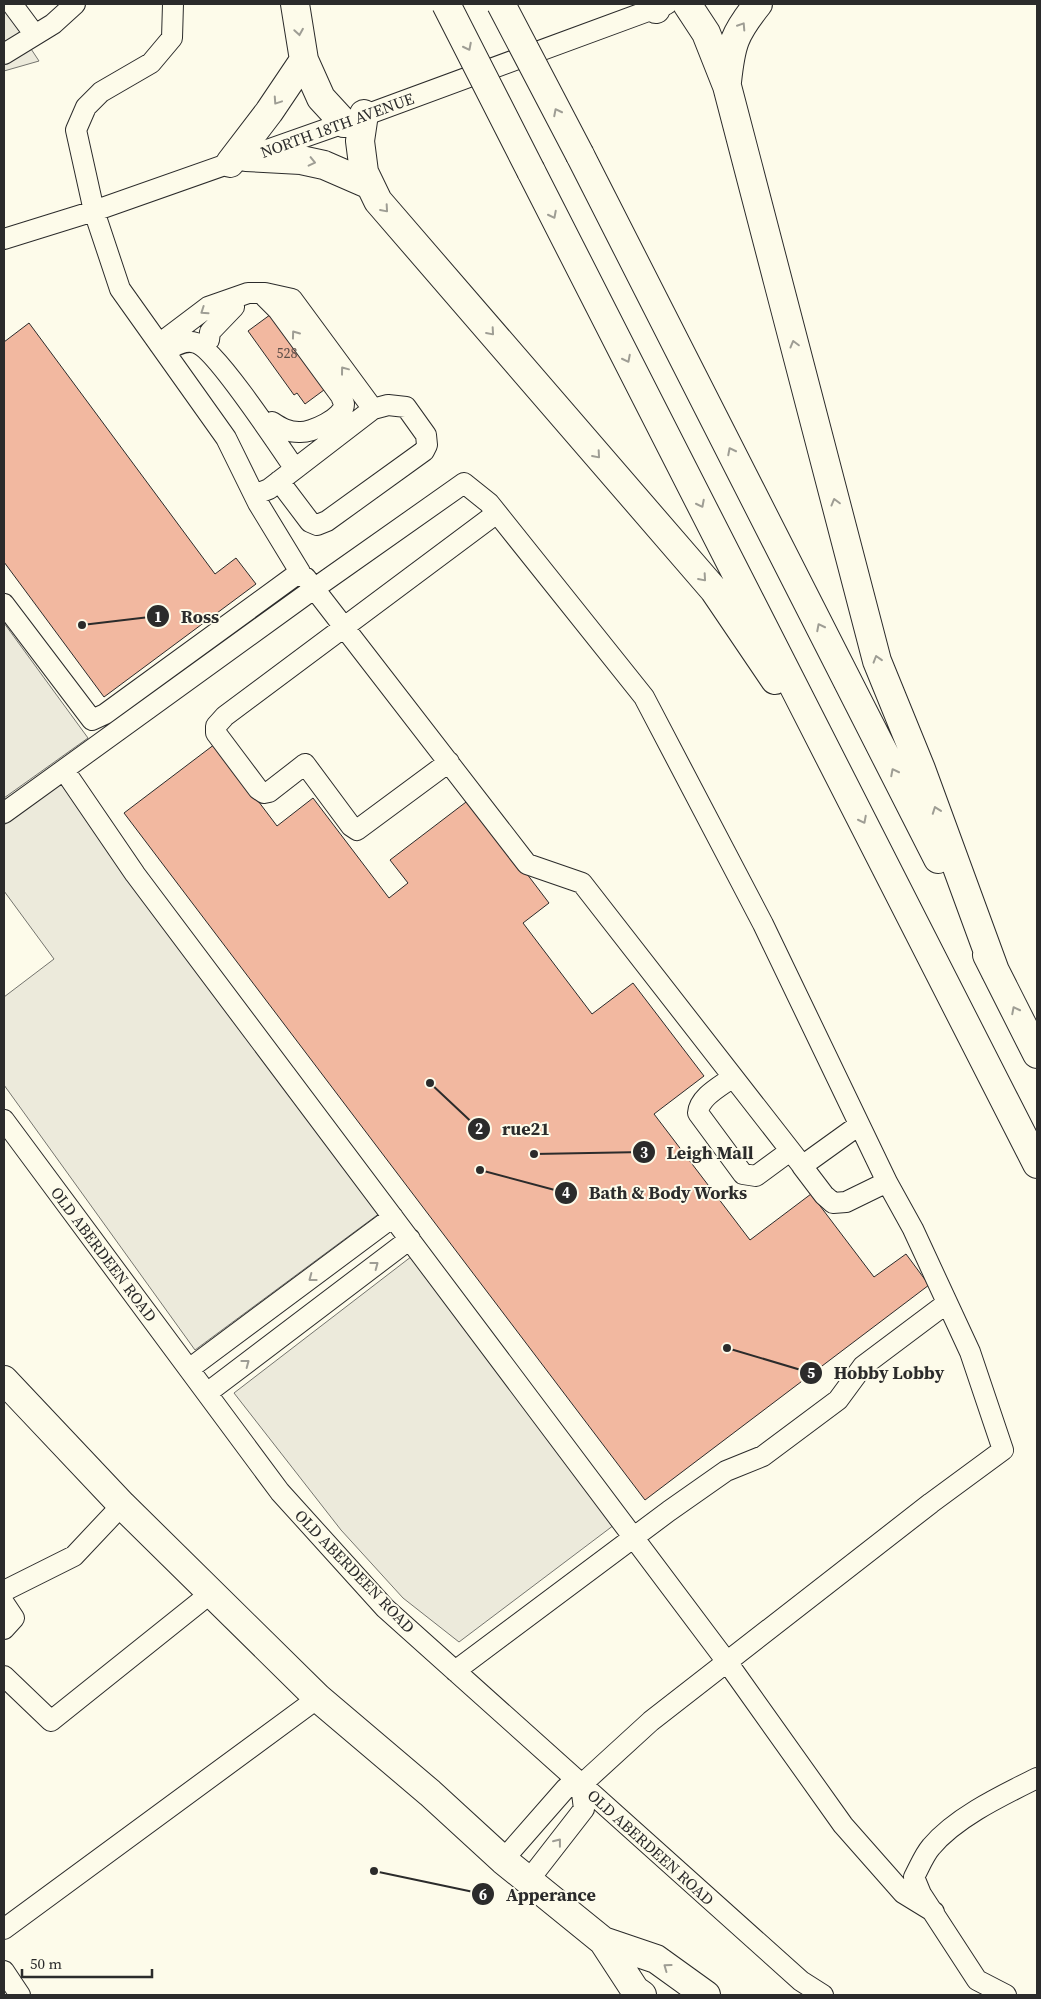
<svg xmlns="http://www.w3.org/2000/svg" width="1041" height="1999" font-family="'Source Serif 4',serif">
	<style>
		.parking { fill: #eceadb; stroke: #74746e }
		.building { fill: #f2b8a0; stroke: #2b2b2b }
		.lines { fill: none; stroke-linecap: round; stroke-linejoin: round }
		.minor-casing { stroke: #2b2b2b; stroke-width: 22 }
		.highway-casing { stroke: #2b2b2b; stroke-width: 30 }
		.minor { stroke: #fdfbea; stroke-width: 20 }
		.highway { stroke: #fdfbea; stroke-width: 28 }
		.highway-bridge-casing { stroke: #2b2b2b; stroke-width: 30; stroke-linecap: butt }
		.highway-bridge { stroke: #fdfbea; stroke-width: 28 }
		.oneway { stroke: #9e9d94 }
		.labels { text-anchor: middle; stroke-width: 4; stroke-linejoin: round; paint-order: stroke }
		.number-label { font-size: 14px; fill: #5d4e48 }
		.street-label { font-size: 16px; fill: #2b2b2b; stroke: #fdfbea }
		.leader { fill: none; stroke: #2b2b2b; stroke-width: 2 }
		.callout-dot { fill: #2b2b2b; stroke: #fdfbea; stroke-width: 2 }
		.mark-label { font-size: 15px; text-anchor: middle; font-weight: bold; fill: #fff }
		.callout-label { font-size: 18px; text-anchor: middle; font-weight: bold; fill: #2b2b2b; stroke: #fdfbea; stroke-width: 4; stroke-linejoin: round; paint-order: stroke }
	</style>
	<rect width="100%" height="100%" fill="#fdfbea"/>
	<path class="parking" d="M4,8L39,61L4,71Z
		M4,623L88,738L4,798Z
		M67,778L384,1210L195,1350L4,1085V997L54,959L4,891V825Z
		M416,1253L618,1522L459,1642L403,1598L341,1530L234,1393Z"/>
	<path class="building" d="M278,309L328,387L305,404L297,393L294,395L248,331Z
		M29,323L215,574L236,558L256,584L104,697L4,562V342Z
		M215,744L277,826L313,798L389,898L408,883L390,860L470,799L549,903L523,923L592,1014L633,983L704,1076L654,1114L750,1240L811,1194L874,1277L906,1254L929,1285L645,1500L124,813Z"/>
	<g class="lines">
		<defs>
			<path id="minor" d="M12,4L35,35
				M4,54L53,24L75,4
				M4,239L94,211L344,123L667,4
				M265,293V297L278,310L341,396C342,399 343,401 344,404C344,418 311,433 299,432C288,432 281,428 272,422
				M209,340L210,332L234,307L232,300
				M159,344L208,307L248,293H265L292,299L373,409
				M165,352C174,346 185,339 196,343C215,349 280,447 295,469
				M254,495L269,489L373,409L388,405L406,407L426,435L427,445L424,451L327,521L317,525L310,522L279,481
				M306,578L527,864L582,883L804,1168
				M4,604L92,720L105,714L300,572L258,503L226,438L120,289L94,211L76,130L86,107L101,92L151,63L172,38L173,4
				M449,762L357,830L351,826L305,764L269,792L264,793L258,789L216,733V726L225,716L497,513
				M64,770L135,874L727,1662L843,1825L903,1893L934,1912
				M4,813L315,588L464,483L489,503L644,697L763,924L887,1182
				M733,1077C721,1086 699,1097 698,1113L743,1174L756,1176L790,1151
				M4,1120L280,1492L385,1608L801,1981L823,1995
				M189,1369L393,1217
				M207,1393L410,1239
				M4,1591L74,1556L122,1505
				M4,1603L14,1618L4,1629
				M455,1671L669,1511L726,1471L763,1456L838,1400L863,1366L947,1303
				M4,1676L51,1721L211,1593
				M503,1860L566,1788L581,1785L651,1721L931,1503L1003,1450L970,1352L913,1229L887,1182L846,1202L833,1203L824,1195L802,1166L859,1125
				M528,1881L584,1809L581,1785
				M4,1929L318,1698
				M4,1971L20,1995
				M1006,1995L977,1980L921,1894L914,1877C919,1868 924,1855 931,1847C956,1817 1003,1795 1037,1778"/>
			<path id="highway" d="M295,4L304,60L321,98L344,123
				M655,4L656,9
				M687,4L706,33L727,86L877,661L921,769L995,971
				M727,82C731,44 734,34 758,4
				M364,114L360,141L364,172L378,201L714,590L775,680
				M580,155L938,859
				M246,157L301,160L324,165L370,185
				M230,163L269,112L304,60
				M531,171L1037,1164
				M987,955L1037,1054
				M4,1380L122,1505L318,1698L430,1793L503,1860L603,1941L635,1990L642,1995
				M603,1941L656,1959L706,1995"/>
		</defs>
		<use href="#minor" class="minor-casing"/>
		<use href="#highway" class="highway-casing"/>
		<use href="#minor" class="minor"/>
		<use href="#highway" class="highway"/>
		<defs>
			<path id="highway-bridge" d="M446,4L531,171
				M501,4L580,155"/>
		</defs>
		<use href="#highway-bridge" class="highway-bridge-casing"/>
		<use href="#highway-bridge" class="highway-bridge"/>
	</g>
	<defs><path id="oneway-chevron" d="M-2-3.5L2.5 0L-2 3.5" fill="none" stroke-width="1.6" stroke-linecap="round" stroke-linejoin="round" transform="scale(1.25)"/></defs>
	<g class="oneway">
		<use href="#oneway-chevron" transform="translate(742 26) rotate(-57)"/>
		<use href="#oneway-chevron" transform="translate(299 32) rotate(81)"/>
		<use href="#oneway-chevron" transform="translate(468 47) rotate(63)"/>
		<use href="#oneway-chevron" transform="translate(277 101) rotate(124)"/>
		<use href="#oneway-chevron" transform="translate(557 112) rotate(-117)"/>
		<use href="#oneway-chevron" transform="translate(312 162) rotate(13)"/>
		<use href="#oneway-chevron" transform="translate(385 209) rotate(49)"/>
		<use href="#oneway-chevron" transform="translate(553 215) rotate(63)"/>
		<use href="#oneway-chevron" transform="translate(204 311) rotate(146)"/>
		<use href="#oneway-chevron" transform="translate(491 332) rotate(49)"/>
		<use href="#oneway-chevron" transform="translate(295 334) rotate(-126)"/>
		<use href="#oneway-chevron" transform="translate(794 344) rotate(-105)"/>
		<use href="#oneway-chevron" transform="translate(627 359) rotate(63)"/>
		<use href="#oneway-chevron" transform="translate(344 370) rotate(-127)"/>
		<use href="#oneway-chevron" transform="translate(731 451) rotate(-117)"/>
		<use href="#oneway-chevron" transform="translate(597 455) rotate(49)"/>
		<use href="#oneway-chevron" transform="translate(835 502) rotate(-105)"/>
		<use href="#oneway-chevron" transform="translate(701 504) rotate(63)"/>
		<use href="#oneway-chevron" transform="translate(703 578) rotate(49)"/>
		<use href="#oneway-chevron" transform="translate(820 627) rotate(-117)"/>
		<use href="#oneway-chevron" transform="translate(877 659) rotate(-107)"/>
		<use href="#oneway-chevron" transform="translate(894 772) rotate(-117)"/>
		<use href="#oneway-chevron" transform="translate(936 810) rotate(-110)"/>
		<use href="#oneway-chevron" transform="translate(863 820) rotate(63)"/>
		<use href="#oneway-chevron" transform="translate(1015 1010) rotate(-117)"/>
		<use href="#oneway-chevron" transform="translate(375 1265) rotate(-37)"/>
		<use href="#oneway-chevron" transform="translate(312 1278) rotate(143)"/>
		<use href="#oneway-chevron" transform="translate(246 1363) rotate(-37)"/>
		<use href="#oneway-chevron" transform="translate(558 1842) rotate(-52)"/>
		<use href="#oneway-chevron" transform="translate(667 1967) rotate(-144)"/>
	</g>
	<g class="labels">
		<g class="number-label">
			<text x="287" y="358">528</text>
		</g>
		<g class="street-label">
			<text transform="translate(337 125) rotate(-20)" y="6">NORTH 18TH AVENUE</text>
			<text transform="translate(104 1254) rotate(53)" y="6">OLD ABERDEEN ROAD</text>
			<text transform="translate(355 1571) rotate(46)" y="6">OLD ABERDEEN ROAD</text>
			<text transform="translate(651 1847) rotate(42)" y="6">OLD ABERDEEN ROAD</text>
		</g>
	</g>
	<path class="leader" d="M82 625L158 616M430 1083L479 1129M534 1154L644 1152M480 1170L566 1193M727 1348L811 1373M374 1871L483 1894"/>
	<g class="callout-dot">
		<circle cx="82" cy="625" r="5"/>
		<circle cx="430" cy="1083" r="5"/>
		<circle cx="534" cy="1154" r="5"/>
		<circle cx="480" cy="1170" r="5"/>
		<circle cx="727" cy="1348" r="5"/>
		<circle cx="374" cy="1871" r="5"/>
		<circle cx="158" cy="616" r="12"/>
		<circle cx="479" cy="1129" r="12"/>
		<circle cx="644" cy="1152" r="12"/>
		<circle cx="566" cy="1193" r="12"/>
		<circle cx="811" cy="1373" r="12"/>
		<circle cx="483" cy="1894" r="12"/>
	</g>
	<g class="mark-label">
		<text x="158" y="622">1</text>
		<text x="479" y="1134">2</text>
		<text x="644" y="1158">3</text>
		<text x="566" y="1198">4</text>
		<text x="811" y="1378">5</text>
		<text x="483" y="1900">6</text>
	</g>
	<g class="callout-label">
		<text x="200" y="623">Ross</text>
		<text x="526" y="1135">rue21</text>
		<text x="710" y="1159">Leigh Mall</text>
		<text x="668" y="1199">Bath &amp; Body Works</text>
		<text x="889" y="1379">Hobby Lobby</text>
		<text x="551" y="1901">Apperance</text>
	</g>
	<rect width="1041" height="1999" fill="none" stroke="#2b2b2b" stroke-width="10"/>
	<path d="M22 1969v8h130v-8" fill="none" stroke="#2b2b2b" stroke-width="2.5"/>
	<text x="30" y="1969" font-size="15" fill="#2b2b2b" stroke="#fdfbea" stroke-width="4" paint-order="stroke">50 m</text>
</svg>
